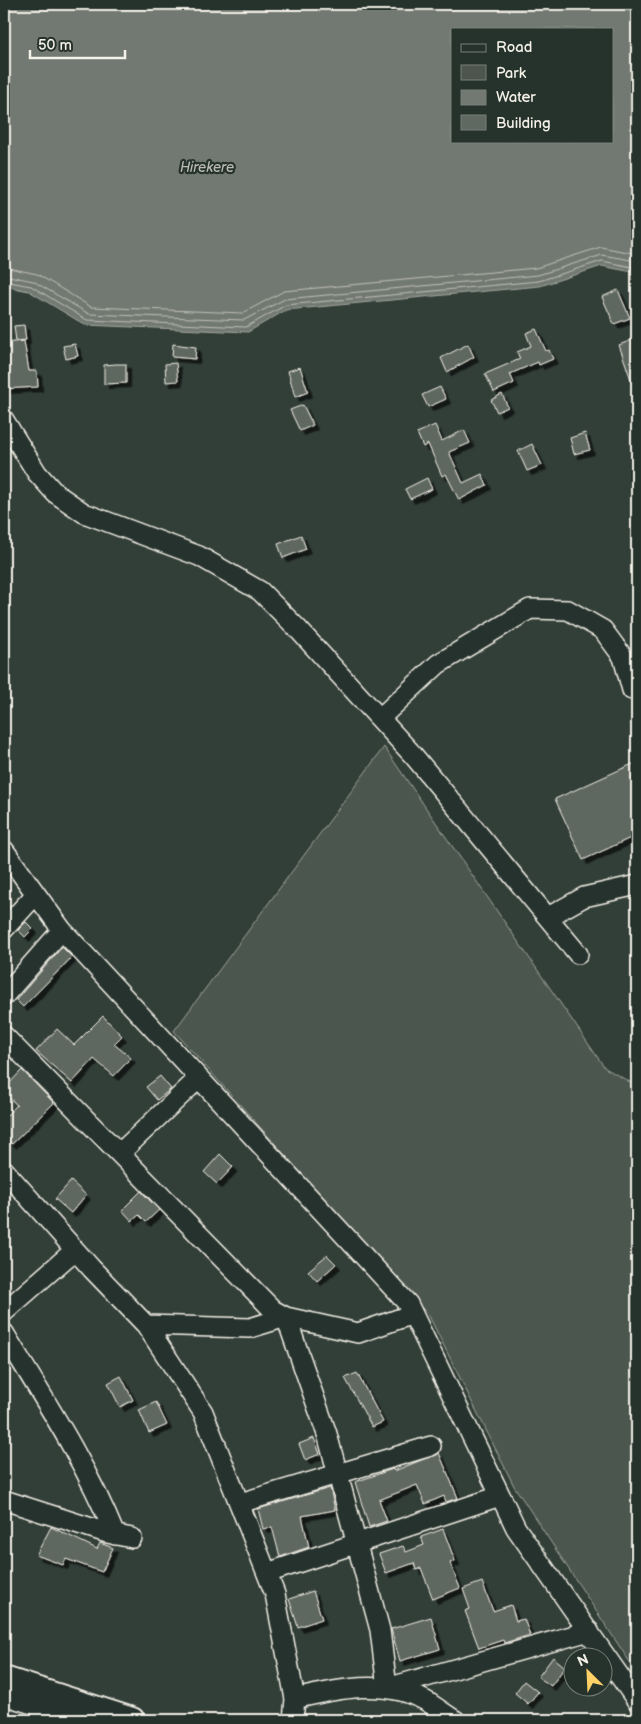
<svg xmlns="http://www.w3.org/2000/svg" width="641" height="1724" font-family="'Balsamiq Sans',sans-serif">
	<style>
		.green { fill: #4c564f; stroke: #a0a49c }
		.water { fill: #727972; stroke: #a6a9a1; fill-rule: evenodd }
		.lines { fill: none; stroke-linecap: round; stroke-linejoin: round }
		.shore { stroke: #c0c1b9; stroke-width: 1 }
		.building { fill: #5f6861; stroke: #f4f1e8; filter: url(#shadow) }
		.minor-casing { stroke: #f4f1e8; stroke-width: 22 }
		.major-casing { stroke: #f4f1e8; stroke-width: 28 }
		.minor { stroke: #26332d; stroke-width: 19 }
		.major { stroke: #26332d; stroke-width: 24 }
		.labels { text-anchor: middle; stroke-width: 4.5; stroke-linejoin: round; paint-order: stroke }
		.water-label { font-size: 14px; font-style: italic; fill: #babbb3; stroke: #26332d }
	</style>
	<defs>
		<filter id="shadow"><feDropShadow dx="4.5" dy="4.5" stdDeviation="0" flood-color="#0009"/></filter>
	</defs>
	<rect width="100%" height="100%" fill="#323e38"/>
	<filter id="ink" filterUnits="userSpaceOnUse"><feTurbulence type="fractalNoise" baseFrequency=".02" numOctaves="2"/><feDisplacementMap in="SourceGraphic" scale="10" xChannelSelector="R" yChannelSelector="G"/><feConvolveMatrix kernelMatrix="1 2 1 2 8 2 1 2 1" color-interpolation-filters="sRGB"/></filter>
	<g filter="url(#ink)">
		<path class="green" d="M384,747L605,1068L637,1086V1673L514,1486L429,1316L174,1031Z"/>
		<path class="water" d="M4,4H637V273L602,266L540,286L286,310L248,332L85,325L29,291L4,286ZM452,29H612V141H452Z"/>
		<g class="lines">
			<path class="shore" d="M4,267L37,274L91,307L243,313L284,291L536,268L601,247L637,254
				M4,275L33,281L89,314L244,320L285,299L538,275L602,255L637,261
				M4,281L31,286L87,320L246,327L286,305L539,281L602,261L637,268"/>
		</g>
		<path class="building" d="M618,290L630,318L614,324L602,297Z
			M24,325L26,340L16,341L14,326Z
			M536,329L546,351L549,350L553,359L539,365L538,362L510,374L514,383L494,392L485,374L520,359L517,352L531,346L526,333Z
			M637,338V394H636L619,345Z
			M24,341L29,371H37L38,387L4,389V343Z
			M75,344L78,356L66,359L63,346Z
			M173,344L196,347L195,359L172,357Z
			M468,344L474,357L447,372L441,358Z
			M176,363L178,381L166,382L165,364Z
			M116,364H126V383L104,384V365Z
			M300,367L308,392L295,397L288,371Z
			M440,387L446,399L428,407L422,395Z
			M502,394L508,407L497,412L491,400Z
			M303,405L313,425L300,431L290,410Z
			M435,425L442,441L464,430L470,443L449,452L463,483L482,474L487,485L459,500L446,474L442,476L428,444L423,447L417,433Z
			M585,433L590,450L574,454L570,438Z
			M532,444L542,465L527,471L518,451Z
			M427,478L432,489L410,499L405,489Z
			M301,535L306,549L283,558L278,544Z
			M637,762V835L583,860L555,799Z
			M26,922L33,929L25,937L18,930Z
			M62,947L72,957L23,1007L16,1000Z
			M103,1016L122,1036L114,1044L131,1058L114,1076L94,1059L72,1083L36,1051L57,1029L74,1045Z
			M22,1070L54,1103L12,1144L4,1136V1118L17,1105L4,1093V1089Z
			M160,1076L171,1089L157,1100L146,1087Z
			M220,1154L233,1167L217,1184L204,1172Z
			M71,1181L86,1195L71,1213L55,1199Z
			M141,1191L159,1210L146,1222L139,1215L132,1221L122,1210Z
			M327,1255L336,1264L317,1281L308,1271Z
			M357,1373L383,1422L372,1427L345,1378Z
			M121,1376L133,1400L120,1407L108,1383Z
			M156,1402L167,1425L149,1433L139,1410Z
			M314,1438L320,1454L305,1460L299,1444Z
			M439,1453L458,1498L446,1502L444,1496L425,1504L417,1485L379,1500L387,1521L369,1527L355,1482L393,1469L394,1471Z
			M330,1488L335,1510L302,1516L309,1547L280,1557L272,1527L263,1529L258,1509Z
			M51,1527L97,1549L100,1543L113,1548L102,1572L66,1559L63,1565L36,1555Z
			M443,1529L455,1561L450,1563L460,1588L433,1599L421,1568L416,1570L414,1563L386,1573L379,1554L403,1546L406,1552L424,1545L421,1537Z
			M482,1582L493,1611L511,1605L516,1621L524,1619L530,1635L504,1643L503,1640L479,1648L465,1611L470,1609L463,1589Z
			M313,1591L322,1619L298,1627L289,1599Z
			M431,1617L440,1649L400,1661L391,1629Z
			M553,1657L565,1667L551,1686L538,1677Z
			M524,1681L538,1692L528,1704L515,1693Z"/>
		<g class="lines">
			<defs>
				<path id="minor" d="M4,420L37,473L55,493L84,513L199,556L260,591L297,628L413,755L578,954
					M380,718L438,664L530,609L568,610L603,630L623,657L632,690
					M4,850L62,930L408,1304L516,1528L637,1701
					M548,917L584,897L637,885
					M4,929L36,894
					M4,996L62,930
					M4,1036L273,1310L286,1317L358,1333L413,1314
					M120,1153L199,1078
					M4,1170L92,1269L146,1325L250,1328L286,1317L327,1434L380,1630L387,1688L589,1631
					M4,1312L75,1250
					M146,1325L203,1412L275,1594L295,1699L293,1720
					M4,1333C44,1399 86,1463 115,1535
					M4,1500L107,1533L132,1538
					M240,1503L431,1446
					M267,1573L500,1496
					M4,1695L82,1720
					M295,1699C336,1689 386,1678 426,1701C436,1707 445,1714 455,1720"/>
				<path id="major" d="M4,1679L132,1720"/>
			</defs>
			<use href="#minor" class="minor-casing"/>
			<use href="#major" class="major-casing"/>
			<use href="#minor" class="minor"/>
			<use href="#major" class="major"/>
		</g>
	</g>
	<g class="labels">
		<g class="water-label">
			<text x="207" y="172">Hirekere</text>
		</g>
	</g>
	<rect width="641" height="1724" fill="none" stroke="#26332d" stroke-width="20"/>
	<rect x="10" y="10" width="621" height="1704" fill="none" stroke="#f4f1e8" stroke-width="2" filter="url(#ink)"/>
	<rect x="451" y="28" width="162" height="115" fill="#26332d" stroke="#787f78"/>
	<rect x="461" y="44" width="25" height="8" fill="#26332d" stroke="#787f78"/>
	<text x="496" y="52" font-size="15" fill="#f4f1e8">Road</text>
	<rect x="461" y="65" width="25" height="15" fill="#4c564f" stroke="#787f78"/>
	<text x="496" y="78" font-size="15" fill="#f4f1e8">Park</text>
	<rect x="461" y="90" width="25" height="15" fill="#727972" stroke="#787f78"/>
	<text x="496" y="102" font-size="15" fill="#f4f1e8">Water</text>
	<rect x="461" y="115" width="25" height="15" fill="#5f6861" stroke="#787f78"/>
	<text x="496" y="128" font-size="15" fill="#f4f1e8">Building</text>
	<g transform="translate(588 1672) rotate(336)"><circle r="24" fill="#26332d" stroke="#787f78"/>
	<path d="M0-4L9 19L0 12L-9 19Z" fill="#ffd166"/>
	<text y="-8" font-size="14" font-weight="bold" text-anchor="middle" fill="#f4f1e8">N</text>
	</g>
	<path d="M30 50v8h95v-8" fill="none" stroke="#f4f1e8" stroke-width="2.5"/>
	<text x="38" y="50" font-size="15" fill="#f4f1e8" stroke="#26332d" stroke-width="4" paint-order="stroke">50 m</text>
</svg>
